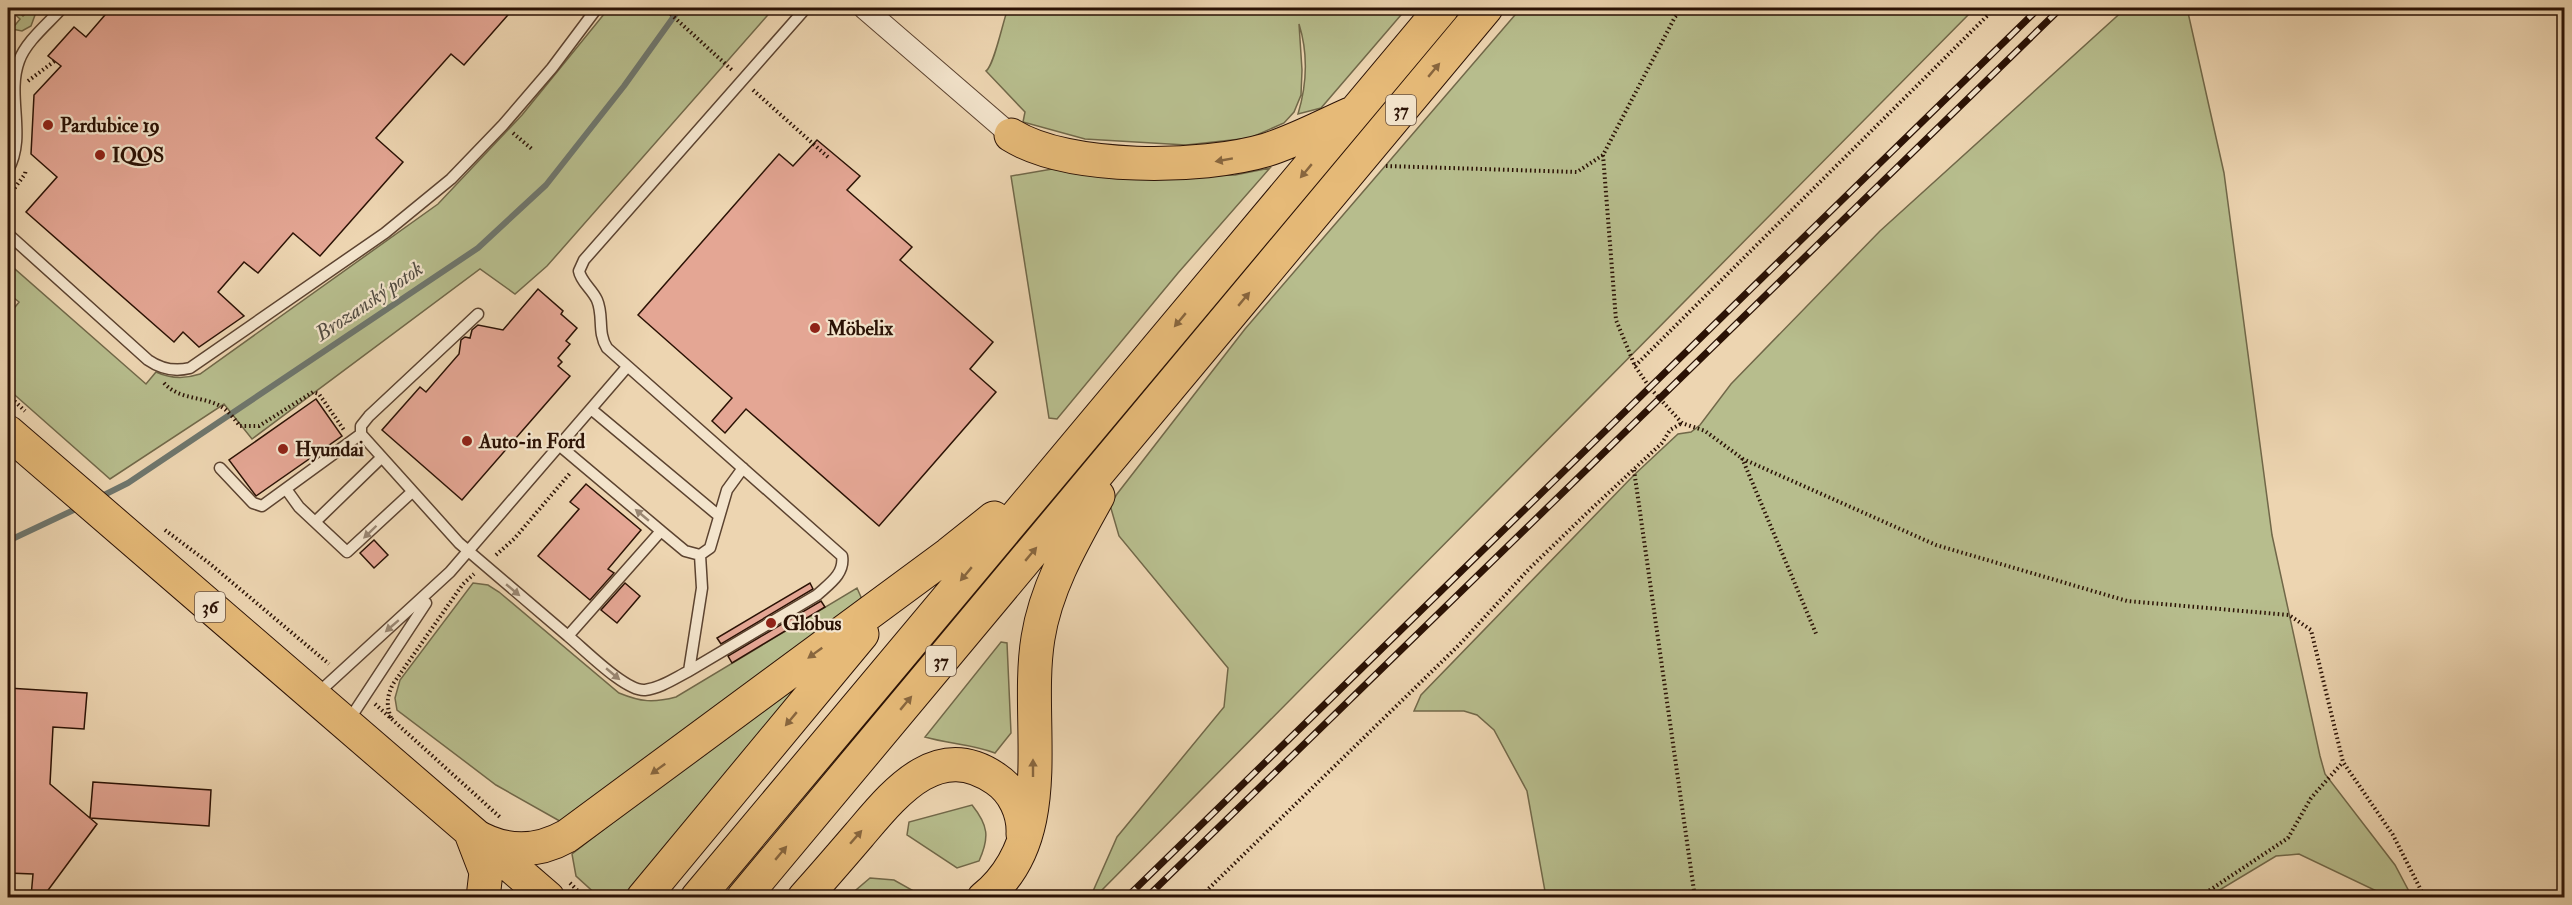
<svg xmlns="http://www.w3.org/2000/svg" width="2572" height="905" font-family="'IM FELL Double Pica',serif">
	<style>
		.green { fill: #b7bd8d; stroke: #716849; stroke-width: 1.5 }
		.lines { fill: none; stroke-linecap: round; stroke-linejoin: round }
		.stream { stroke: #6e766d; stroke-width: 6 }
		.building { fill: #e4a694; stroke: #2b1205; stroke-width: 1.5 }
		.service-casing { stroke: #5c4330; stroke-width: 13 }
		.minor-casing { stroke: #5c4330; stroke-width: 23 }
		.primary-casing { stroke: #2b1205; stroke-width: 35 }
		.path { stroke: #2b1205; stroke-width: 4; stroke-dasharray: 1.5 3; stroke-linecap: butt }
		.service { stroke: #f3e4cc; stroke-width: 10 }
		.minor { stroke: #f3e4cc; stroke-width: 21 }
		.primary { stroke: #e6ba78; stroke-width: 33 }
		.rail-casing { stroke: #2b1205; stroke-width: 7 }
		.rail { stroke: #f3e4cc; stroke-width: 4.5; stroke-dasharray: 14; stroke-linecap: butt }
		.oneway { fill: #88663e }
		.oneway2 { fill: #998672 }
		.poi-dot { fill: #8f2418; stroke: #f3e4cc; stroke-width: 2 }
		.labels { text-anchor: middle; stroke-width: 4.5; stroke-linejoin: round; paint-order: stroke }
		.shield { fill: #f3e4cc; stroke: #675141; stroke-width: 1.5 }
		.shield-label { font-size: 18px; font-weight: bold; fill: #2b1205 }
		.poi-label { font-size: 20px; font-weight: bold; fill: #2b1205; stroke: #f3e4cc; text-anchor: start }
		.water-label { font-size: 21px; font-style: italic; fill: #524c42; stroke: #f3e4cc }
	</style>
	<rect width="100%" height="100%" fill="#edd5b1"/>
	<filter id="stains"><feTurbulence type="fractalNoise" baseFrequency=".00333" numOctaves="4"/><feColorMatrix values="0 0 0 0 .2 0 0 0 0 .09 0 0 0 0 .02 0 0 0 .5 -.17"/></filter>
	<radialGradient id="worn" r=".72"><stop offset=".6" stop-color="#630" stop-opacity="0"/><stop offset="1" stop-color="#630" stop-opacity=".3"/></radialGradient>
	<path class="green" d="M8,8H13L23,16L32,8L35,15L31,26L22,31L12,29L20,19Z
		M609,8H774L547,266L515,294L480,269L252,439L224,404L110,479L8,389V316L19,302L8,293V263L146,384L156,372C171,379 185,379 200,374L438,204L522,115Z
		M1008,8H1407L1321,108L1298,114C1307,84 1308,53 1299,24L1302,70L1301,95L1294,112L1284,123L1250,138L1186,145L1085,139L1023,122L1025,112L986,71C994,66 1003,21 1008,8Z
		M1521,8H1975L1095,897L1090,898L1117,837L1224,707L1228,668L1119,536L1110,505L1117,494L1245,329Z
		M2126,8H2187L2224,173L2272,535L2320,756L2325,774L2395,865L2412,897H2389L2299,854L2276,856L2208,897H1546L1527,791L1494,730L1477,715L1464,711H1414L1421,695L1634,475L1678,434L1691,432L1700,425L1731,384L1880,231Z
		M1058,168L1192,176L1235,175L1270,168L1178,273L1057,419L1049,418L1011,176Z
		M473,583L488,585L499,592L619,693C641,702 653,703 676,697L857,588L861,597L859,606L565,824L496,785L397,710L395,698L400,680Z
		M1001,642L1007,643L1011,733L995,753C972,744 949,744 925,737Z
		M834,651L628,897H599L576,876L572,854Z
		M972,805C988,825 990,837 979,861L957,868L907,835L909,822Z
		M870,878L894,880L919,894L915,897H866L856,890Z"/>
	<g class="lines">
		<path class="stream" d="M100,497L128,483L478,248L546,185L624,86L680,8
			M8,541L80,507"/>
	</g>
	<path class="building" d="M111,8H514L464,65L451,54L376,138L403,162L320,256L293,233L258,273L244,262L218,292L244,316L199,347L183,332L174,342L26,212L57,177L31,154L34,95L61,66L48,56L74,27L86,37Z
		M817,140L860,176L847,190L912,247L900,260L993,342L970,369L996,392L879,526L746,409L725,433L712,421L732,398L638,315L779,154L793,166Z
		M538,289L563,311L561,314L577,328L566,341L570,344L558,358L562,362L558,366L570,376L462,500L382,430L420,387L426,392L459,354L461,340L465,337L470,338L472,330L478,325L503,330Z
		M316,399L342,436L256,496L229,460Z
		M586,484L641,530L608,569L614,573L590,600L538,556L579,509L570,502Z
		M374,540L388,555L374,568L360,553Z
		M625,583L640,596L617,623L601,610Z
		M810,583L813,589L721,644L717,638Z
		M821,601L825,607L732,663L728,656Z
		M8,688L87,693L84,729L53,727L50,784L97,824L43,897H31L33,874L8,873Z
		M93,782L211,790L209,826L90,818Z"/>
	<g class="lines">
		<defs>
			<path id="service" d="M8,170C27,136 6,96 19,61C26,41 49,23 62,8
				M8,234L148,360C161,369 174,372 190,368L385,233L451,179L503,125L552,68L597,8
				M478,314L369,416L361,426V434L459,543L568,636L661,531L560,446
				M591,409L719,516
				M220,468L253,503L262,506L361,434
				M286,489L299,507L347,552L412,492
				M315,522L381,458
				M700,555L710,548L727,490L743,468
				M568,636C584,649 626,692 645,690C661,688 675,678 689,671L702,588L700,555L685,551L661,531
				M689,671L817,595C829,584 845,574 842,556L607,348C597,332 604,316 597,300C592,289 581,282 579,271L584,260L806,8
				M318,693L450,572L627,367
				M349,720L426,603"/>
			<path id="minor" d="M864,8L1011,135"/>
			<path id="primary" d="M1011,135C1069,171 1202,169 1266,150C1295,141 1323,126 1350,114
				M8,432L548,898
				M471,833C502,853 535,854 567,836L949,554L994,518
				M471,833L486,872L483,898
				M643,898L862,634
				M697,898L1442,8
				M743,898L1486,8
				M804,898C823,877 841,856 859,835C894,794 937,738 996,779C1014,791 1024,813 1023,834
				M984,898C1061,836 1024,724 1038,638C1046,587 1073,541 1098,496"/>
		</defs>
		<use href="#service" class="service-casing"/>
		<use href="#minor" class="minor-casing"/>
		<use href="#primary" class="primary-casing"/>
		<path class="path" d="M664,8L732,70
			M28,81L56,60
			M753,90L829,158
			M513,133L533,150
			M1603,155L1616,320L1635,366L1650,388L1682,423L1705,431L1743,459L1936,545L2127,601L2289,615L2311,630L2343,762L2393,835L2425,898
			M1386,166L1577,172L1603,155L1675,17L1683,8
			M8,184L14,189L25,174L26,169
			M1635,366L1995,8
			M164,383C179,400 202,396 220,406C228,410 235,420 240,426H259L313,392L319,394L344,430
			M8,395L25,411
			M1742,458L1817,636
			M1634,470L1695,898
			M165,530L209,563L329,664
			M496,555L514,539L571,472
			M375,704L501,818
			M391,718C386,705 387,696 393,684L463,584L474,574
			M570,883L585,898
			M1199,898L1459,645L1529,569L1588,512L1662,443L1670,430L1682,423
			M2198,898L2288,838L2311,798L2343,762"/>
		<use href="#service" class="service"/>
		<use href="#minor" class="minor"/>
		<use href="#primary" class="primary"/>
		<defs>
			<path id="rail" d="M1126,898L2039,8
				M1146,898L2061,8"/>
		</defs>
		<use href="#rail" class="rail-casing"/>
		<use href="#rail" class="rail"/>
	</g>
	<defs><path id="oneway-solid" d="M-6-.8H1V-3.2L6.5 0L1 3.2V.8H-6Z" transform="scale(1.5)"/></defs>
	<g class="oneway">
		<use href="#oneway-solid" transform="translate(1434 70) rotate(-50)"/>
		<use href="#oneway-solid" transform="translate(1224 160) rotate(170)"/>
		<use href="#oneway-solid" transform="translate(1306 171) rotate(130)"/>
		<use href="#oneway-solid" transform="translate(1244 299) rotate(-50)"/>
		<use href="#oneway-solid" transform="translate(1180 320) rotate(130)"/>
		<use href="#oneway-solid" transform="translate(1031 554) rotate(-50)"/>
		<use href="#oneway-solid" transform="translate(966 574) rotate(130)"/>
		<use href="#oneway-solid" transform="translate(815 653) rotate(144)"/>
		<use href="#oneway-solid" transform="translate(906 703) rotate(-50)"/>
		<use href="#oneway-solid" transform="translate(791 719) rotate(130)"/>
		<use href="#oneway-solid" transform="translate(1033 768) rotate(-90)"/>
		<use href="#oneway-solid" transform="translate(658 769) rotate(144)"/>
		<use href="#oneway-solid" transform="translate(856 837) rotate(-49)"/>
		<use href="#oneway-solid" transform="translate(781 853) rotate(-50)"/>
	</g>
	<g class="oneway2">
		<use href="#oneway-solid" transform="translate(642 515) rotate(-140)"/>
		<use href="#oneway-solid" transform="translate(370 532) rotate(136)"/>
		<use href="#oneway-solid" transform="translate(513 590) rotate(40)"/>
		<use href="#oneway-solid" transform="translate(392 626) rotate(139)"/>
		<use href="#oneway-solid" transform="translate(613 674) rotate(40)"/>
	</g>
	<g class="poi-dot">
		<circle cx="48" cy="125" r="6"/>
		<circle cx="100" cy="155" r="6"/>
		<circle cx="815" cy="328" r="6"/>
		<circle cx="467" cy="441" r="6"/>
		<circle cx="283" cy="449" r="6"/>
		<circle cx="771" cy="623" r="6"/>
	</g>
	<g class="labels">
		<g class="shield">
			<rect x="1386" y="95" width="30" height="30" rx="4.5"/>
			<rect x="195" y="592" width="30" height="30" rx="4.5"/>
			<rect x="926" y="646" width="30" height="30" rx="4.5"/>
		</g>
		<g class="shield-label">
			<text x="1401" y="116">37</text>
			<text x="210" y="613">36</text>
			<text x="941" y="667">37</text>
		</g>
		<g class="poi-label">
			<text x="60" y="132">Pardubice 19</text>
			<text x="112" y="162">IQOS</text>
			<text x="827" y="335">Möbelix</text>
			<text x="479" y="448">Auto-in Ford</text>
			<text x="295" y="456">Hyundai</text>
			<text x="783" y="630">Globus</text>
		</g>
		<g class="water-label">
			<text transform="translate(369 301) rotate(-34)" y="7">Brozanský potok</text>
		</g>
	</g>
	<rect width="2572" height="905" fill="none" stroke="#edd5b1" stroke-width="30"/>
	<rect x="9" y="9" width="2554" height="887" fill="none" stroke="#2b1205" stroke-width="3"/>
	<rect x="15" y="15" width="2542" height="875" fill="none" stroke="#2b1205" stroke-width="1.5"/>
	<rect width="100%" height="100%" filter="url(#stains)"/>
	<rect width="100%" height="100%" fill="url(#worn)"/>
</svg>
